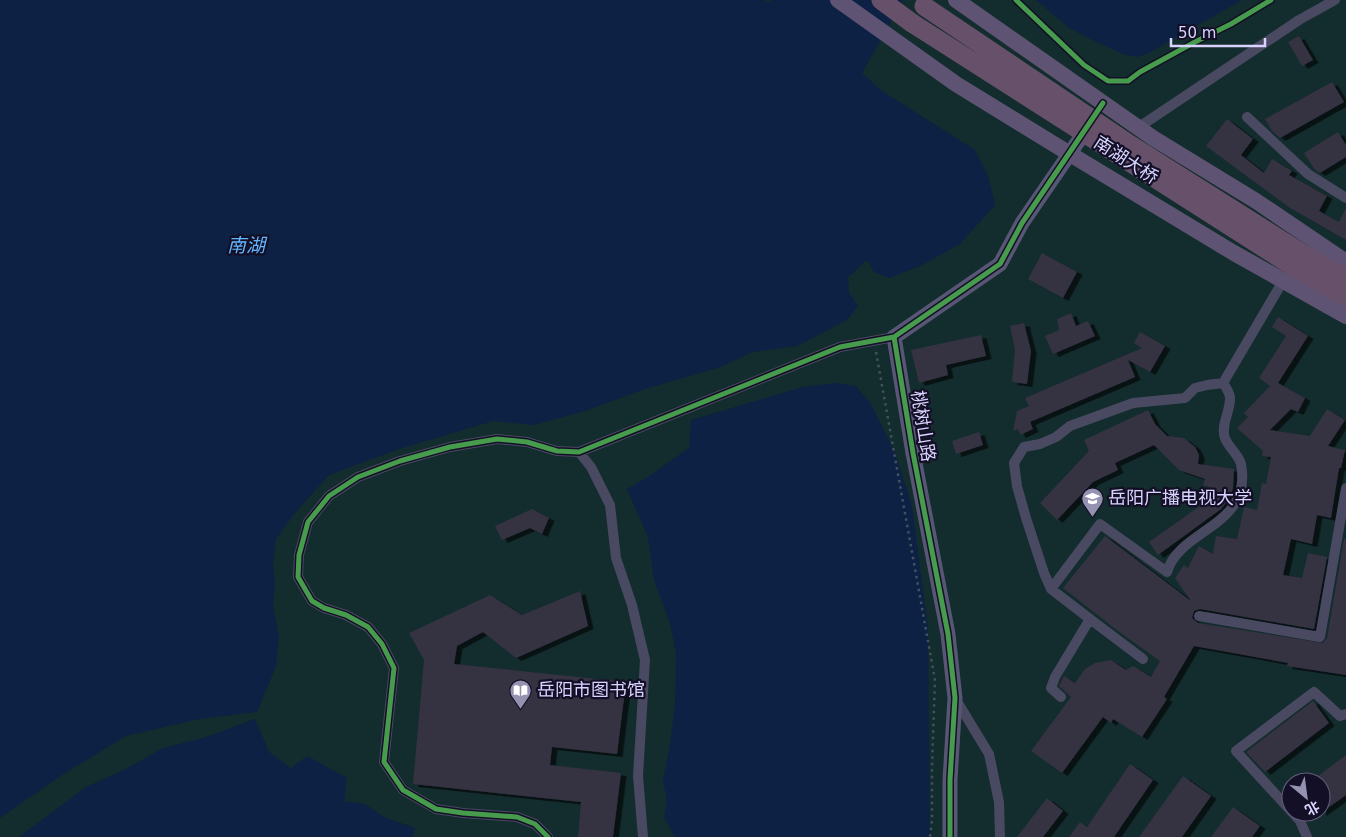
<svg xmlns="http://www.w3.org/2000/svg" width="1346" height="837" font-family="'DejaVu Sans','Noto Sans SC',sans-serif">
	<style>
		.green { fill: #132c2d; fill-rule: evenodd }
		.water { fill: #0d2144 }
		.building { fill: #343243; filter: url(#shadow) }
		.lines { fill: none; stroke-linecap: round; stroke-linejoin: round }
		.path { stroke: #44505f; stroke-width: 2.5; stroke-dasharray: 2.5 4; stroke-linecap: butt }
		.street { stroke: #4a4962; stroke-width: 10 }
		.secondary { stroke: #575674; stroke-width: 15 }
		.primary { stroke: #5e5373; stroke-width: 16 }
		.highway { stroke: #67516a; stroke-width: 19 }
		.highway-bridge { stroke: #67516a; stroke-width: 19 }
		.cycleway-casing { stroke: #130f26; stroke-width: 8 }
		.cycleway { stroke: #469c4c; stroke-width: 5 }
		.labels { text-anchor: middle; stroke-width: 4.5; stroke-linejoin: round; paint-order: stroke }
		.street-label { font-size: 18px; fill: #d9d4ff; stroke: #130f26 }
		.poi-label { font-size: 18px; fill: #d9d4ff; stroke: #130f26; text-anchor: start }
		.water-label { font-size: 19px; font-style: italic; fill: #62b6ff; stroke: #130f26 }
	</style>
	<defs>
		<filter id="shadow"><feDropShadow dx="5.5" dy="3" stdDeviation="0" flood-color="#0009"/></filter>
	</defs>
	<rect width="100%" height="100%" fill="#161421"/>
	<path class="green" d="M0,0H1346V837H0ZM1291,782H1321V812H1291Z"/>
	<path class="water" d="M0,0H763L769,2L772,0H903L862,73L879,89L975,150L988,176L995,205L960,244L920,266L889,278L874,272L867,260L848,277L849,293L858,306L847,320L797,346L752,352L721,367L642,390L585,411L534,425L493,421L399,449L329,475L294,514L276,539L273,564L275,583L273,607L279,636L276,666L257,712L199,719L126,736L65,773L0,818Z
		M1036,0H1242L1149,53L1137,57L1123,54L1084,36L1068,27Z
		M836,383L856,386L871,404L895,453L912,506L928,628L930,837H675L664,817L667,800L663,781L670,745L675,703L676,653L670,623L654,580L648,537L627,489L648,477L689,448L691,420L803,387Z
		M255,719L269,752L291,768L307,756L347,778L344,801L365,804L384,817L415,828L413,837H19L86,787L126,769L163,748L203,738Z"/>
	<path class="building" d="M1299,36L1313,60L1302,66L1288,42Z
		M1332,82L1344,102L1280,138L1272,131L1265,119Z
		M1227,119L1253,139L1241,155L1264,173L1272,159L1292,171L1289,175L1327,196L1319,211L1339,222L1346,208V240L1290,208L1206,146Z
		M1338,132L1346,145V157L1320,173L1315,170L1304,153Z
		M1042,253L1077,272L1063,298L1028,279Z
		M1071,313L1076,326L1088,321L1095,336L1053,354L1045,336L1059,330L1057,319Z
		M1278,317L1308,336L1278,383L1305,398L1298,412L1291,409L1270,430L1310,436L1327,409L1345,420L1328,446L1345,450L1341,468H1339L1331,518L1317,515L1312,544L1291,539L1283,575L1302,578L1308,553L1327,557L1314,629L1200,609L1194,611L1192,618L1198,623L1323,643L1327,638L1344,539H1346V675L1287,666L1288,663L1194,646L1164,697L1167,699L1142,737L1113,719L1111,723L1103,717L1062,773L1031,751L1071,697L1059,686L1064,676L1075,683L1085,669L1095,663L1111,660L1126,670L1133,666L1151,677L1160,661L1118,631L1063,588L1105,536L1191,601L1175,578L1184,565L1188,568L1199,546L1213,554L1216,536L1237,539L1244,507L1257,510L1262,483L1266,484L1271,457L1262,456L1263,451L1237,428L1248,417L1244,413L1270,386L1259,378L1286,336L1272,327Z
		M1024,323L1031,351L1027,384L1012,382L1015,350L1010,326Z
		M1140,332L1165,346L1150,372L1128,360L1135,377L1030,422L1033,429L1020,435L1018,429L1013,431L1017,411L1029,406L1025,398L1142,348L1134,343Z
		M981,335L986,356L946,365L948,375L919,383L911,350Z
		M1148,410L1155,424L1167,436L1184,438L1195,447L1199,455L1198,464L1234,469L1233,488L1230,498L1221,509L1158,555L1149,542L1207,501L1211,488L1203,485L1205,479L1179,470L1154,445L1115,463L1118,470L1093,482L1057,520L1040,503L1089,451L1084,440Z
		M979,432L983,445L956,454L952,441Z
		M532,509L549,518L542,534L530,528L502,540L495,526Z
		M580,591L588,626L516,658L483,632L457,646L454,664L626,682L617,754L552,747L550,765L621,773L613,837H578L581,802L413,784L424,660L409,633L490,595L522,615Z
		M1313,701L1329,723L1265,772L1246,752Z
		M1346,755V795L1321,813V782H1310Z
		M1130,764L1153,780L1114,837H1069L1080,822L1087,827Z
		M1183,776L1211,796L1182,837H1139Z
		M1047,798L1063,811L1043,837H1017Z
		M1233,807L1260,826L1252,837H1211Z"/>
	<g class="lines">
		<path class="path" d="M876,352L935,680L932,767V820L930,837"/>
		<path class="street" d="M1247,117L1308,174L1346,198
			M1139,127L1299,20L1335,0
			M579,452L591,467L610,505L616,558L632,605L645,660L638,776L643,837
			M1051,589L1100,524L1167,572C1180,528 1253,527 1241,464C1239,455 1228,447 1225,438C1220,426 1231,410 1230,397C1229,392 1226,387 1223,383
			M1199,616L1320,637L1346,488
			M1090,619L1143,659
			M1061,697L1051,688L1055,677L1090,619L1051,589L1044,573L1026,518L1017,486L1014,463L1024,447L1040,444L1056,437L1070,426L1133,403L1185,398L1195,388L1207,385L1223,383L1283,281
			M955,698L989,754L999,802L1000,837
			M1291,811L1236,751L1314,692L1340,716L1346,714
			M1292,812L1300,821L1307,837
			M548,837L535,824L517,817L463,813L436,809L403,790L384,762L394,668L382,644L368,627L346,615L324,608L312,601L298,577L299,555L308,522L329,496L358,477L400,461L450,447L497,439L527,442L557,451L579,452L840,347L894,337"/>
		<path class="secondary" d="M950,837V780L955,698L948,634L913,453L894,337L1000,264L1022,223L1090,124"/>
		<path class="primary" d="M838,0L956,84L1070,154L1234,253L1346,316
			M956,0L1153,138L1256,201L1346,262"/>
		<path class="highway" d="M881,0L912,23
			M1308,257L1346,279
			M1297,269L1346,297"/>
		<path class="highway-bridge" d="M924,6L1126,142L1308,257
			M912,23L1297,269"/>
		<defs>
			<path id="cycleway" d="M1016,0L1084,65L1108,81H1128L1140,72L1195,42L1231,24L1271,0
				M548,837L535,824L517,817L463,813L436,809L403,790L384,762L394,668L382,644L368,627L346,615L324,608L312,601L298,577L299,555L308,522L329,496L358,477L400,461L450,447L497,439L527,442L557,451L579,452L840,347L894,337
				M950,837V780L955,698L948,634L913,453L894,337L1000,264L1022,223L1103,103"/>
		</defs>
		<use href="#cycleway" class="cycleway-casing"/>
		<use href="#cycleway" class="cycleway"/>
	</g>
	<defs>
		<symbol id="university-pin" viewBox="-11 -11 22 30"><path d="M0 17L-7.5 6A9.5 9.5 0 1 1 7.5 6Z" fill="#9591b1" stroke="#130f26"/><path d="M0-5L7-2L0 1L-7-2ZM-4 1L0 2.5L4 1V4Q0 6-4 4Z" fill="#fff"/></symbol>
		<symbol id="library-pin" viewBox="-11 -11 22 30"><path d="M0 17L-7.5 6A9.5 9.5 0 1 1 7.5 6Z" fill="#9591b1" stroke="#130f26"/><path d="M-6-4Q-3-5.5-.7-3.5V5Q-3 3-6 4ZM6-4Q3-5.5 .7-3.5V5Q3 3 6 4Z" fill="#fff"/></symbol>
	</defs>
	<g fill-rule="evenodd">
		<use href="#university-pin" x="1080" y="486" width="25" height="34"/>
		<use href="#library-pin" x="508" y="678" width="25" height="34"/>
	</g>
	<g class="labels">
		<g class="street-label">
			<text transform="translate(1126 160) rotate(33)" y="6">南湖大桥</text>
			<text transform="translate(923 426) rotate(81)" y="6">桃树山路</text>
		</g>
		<g class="poi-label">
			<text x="1108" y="504">岳阳广播电视大学</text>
			<text x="537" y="696">岳阳市图书馆</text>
		</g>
		<g class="water-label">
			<text x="246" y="252">南湖</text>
		</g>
	</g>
	<g transform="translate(1306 797) rotate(151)"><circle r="24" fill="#130f26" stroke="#625e7d"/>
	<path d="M0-4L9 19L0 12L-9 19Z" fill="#9591b1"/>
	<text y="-8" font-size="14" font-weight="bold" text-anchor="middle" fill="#d9d4ff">北</text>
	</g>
	<path d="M1171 38v8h94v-8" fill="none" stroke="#d9d4ff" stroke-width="2.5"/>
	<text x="1178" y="38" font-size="15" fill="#d9d4ff" stroke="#130f26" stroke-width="4" paint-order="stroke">50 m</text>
</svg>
